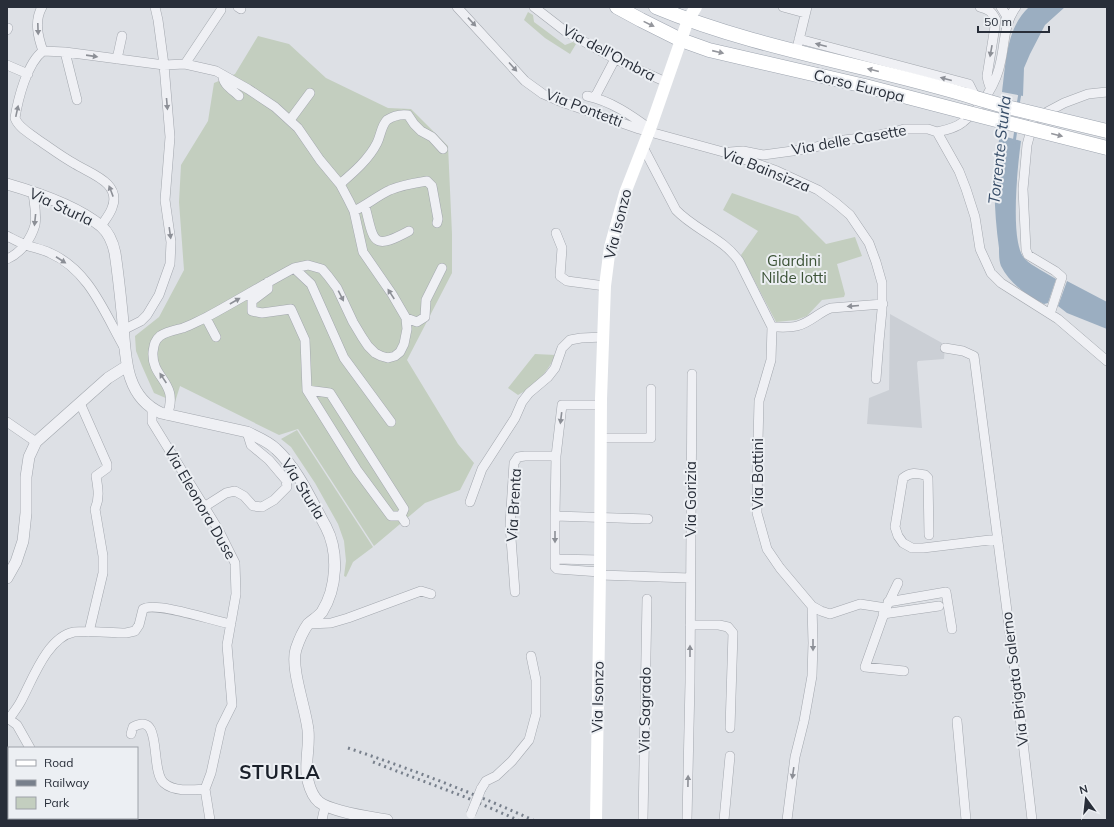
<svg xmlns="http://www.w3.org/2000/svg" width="1114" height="827" font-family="Mulish,sans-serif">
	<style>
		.built { fill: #cbcfd5 }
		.green { fill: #c3cebf }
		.water { fill: #9baec1 }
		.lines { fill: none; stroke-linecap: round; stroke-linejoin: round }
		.stream { stroke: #9baec1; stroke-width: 3 }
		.minor-casing { stroke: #a3a7ae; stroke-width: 10 }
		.tertiary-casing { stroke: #a3a7ae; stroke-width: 12 }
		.primary-casing { stroke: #9da4af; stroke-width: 15 }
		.minor { stroke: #eff0f4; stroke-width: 9 }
		.tertiary { stroke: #eff0f4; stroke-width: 11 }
		.secondary { stroke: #fff; stroke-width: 12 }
		.primary { stroke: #fff; stroke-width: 14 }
		.rail { stroke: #78808c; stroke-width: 3; stroke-dasharray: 2 4; stroke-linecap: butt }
		.minor-bridge-casing { stroke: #a3a7ae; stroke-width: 10; stroke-linecap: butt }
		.primary-bridge-casing { stroke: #9da4af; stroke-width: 15; stroke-linecap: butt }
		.minor-bridge { stroke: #eff0f4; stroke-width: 9 }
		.primary-bridge { stroke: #fff; stroke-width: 14 }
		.oneway { fill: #8c8f96 }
		.oneway2 { fill: #94969c }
		.labels { text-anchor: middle; stroke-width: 4; stroke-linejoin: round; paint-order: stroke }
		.street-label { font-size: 15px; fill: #282e39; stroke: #eceff3 }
		.park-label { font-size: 15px; fill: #3c5337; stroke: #eceff3 }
		.water-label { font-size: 16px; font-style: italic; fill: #374d68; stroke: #eceff3 }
		.district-label { font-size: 19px; font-weight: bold; letter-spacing: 1px; fill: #1a202a; stroke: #eceff3 }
	</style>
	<rect width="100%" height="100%" fill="#dde0e5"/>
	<path class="built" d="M890,314L942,343L945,348L944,359L918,361L917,363L922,428L867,424L869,398L889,390Z"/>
	<path class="green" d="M528,12L533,15L534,22L565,45L573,42L576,44L570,54L545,38L524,20Z
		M258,36L289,44L326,78L388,108L411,109L448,146L452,234V273L407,360L458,444L474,463L460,490L425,503L374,546L298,429L279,435L180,386L175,402L154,393L142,366L136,351L135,336L159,317L184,270L179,202L181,165L208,121L214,83L235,74Z
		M732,193L798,216L826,244L855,237L862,256L837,264L845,294L844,297L822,300L807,316L796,320L776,322L741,255L758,231L723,210Z
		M535,354L556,355C546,373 537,385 518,395L508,388Z
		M297,430L373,547L353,562L346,577L344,576L346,561L344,541L338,524L315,483L291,447L281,439Z"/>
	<path class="water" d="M1029,7H1065L1045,25L1030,54L1024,68L1023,96L1002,92C1006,63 1006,28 1029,7Z
		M1000,135L1021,141C1018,163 1009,244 1025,259C1032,266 1048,274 1056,279L1048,303L1044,304C1028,296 1010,284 1001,266C999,261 999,254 999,248C994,212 992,171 1000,135Z
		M1067,281L1107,302V329L1067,313L1058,306Z"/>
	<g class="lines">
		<path class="stream" d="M1018,105L1020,93
			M1014,143L1016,129"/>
		<defs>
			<path id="minor" d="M42,7C34,21 38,37 43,51
				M238,7L241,9
				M457,7L525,81L543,94L559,101L639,129L727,153L777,171L818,190L836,203L850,215L869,243L876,262L882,283V310L879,341L876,379
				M534,7L565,31L615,59L666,82
				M783,7L805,13
				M980,7C989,9 992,12 996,20L987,76L988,81L990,87
				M1001,7L1006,15L1007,24
				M7,30L8,28
				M799,39L969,84L976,98
				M798,44L807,7
				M65,52L77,100
				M117,59L122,36
				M185,64L221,10
				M7,65L28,74
				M223,75C222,84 233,90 239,96
				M587,96C611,101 631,115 650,129
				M595,97L615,59
				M290,120L310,93
				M937,132C946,130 956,128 963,122C982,107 997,83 1001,60C1005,42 1004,23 1016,7
				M643,147L676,210C695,230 723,238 739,261L772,327L771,360L759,401L758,441L757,513L767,549L780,568L812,606L821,611L830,614L860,604L886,608
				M730,152L743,151L763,155L807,149L844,140L869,137L894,132L904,129H928L937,132L959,171L966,189L975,217L980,249L991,273L1001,283L1058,319L1107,361
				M340,184C354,172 369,159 377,143C381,135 381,126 387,120C393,116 400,114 408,115L414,124L421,131L432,137L443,149
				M365,206C374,242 372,251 409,231
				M354,211C367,205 377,196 390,190C402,185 414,183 427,181L432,186L438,219L437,223
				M101,226C105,220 110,214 112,208C122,183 91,174 75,164C62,157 49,147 37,139C29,133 18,127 15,118C18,99 27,63 43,51L65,52L164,65L185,64L216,71L248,89L275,107L298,128L320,160L340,184L348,199L354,211L363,252L392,294L406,318L407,329L404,344L400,352L395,356L388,358L381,356L375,353L368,346L362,337L353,322L337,288L328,276L322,269L308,265L294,268C264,284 235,302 205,318C198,321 191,325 183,328C175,330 167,331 160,336C154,341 154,346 153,352C151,379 180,382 167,415
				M556,233L562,248L560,276L567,281L605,286
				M7,236C13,239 20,243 26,245C34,248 42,249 50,253C89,270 104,312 124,347
				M7,259C21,253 31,239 35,225C37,214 34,203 33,192
				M294,268L311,284L344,358L391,422
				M268,282V289L252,301V311L262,313L291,309L305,340L307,390L357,470L391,516H401L405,522
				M1050,314L1062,277L1055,271L1028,255L1026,250L1023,189L1027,145L1034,119L1064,103L1088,94L1107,92
				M206,318L216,337
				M406,318L417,322L425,317L426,300L442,268
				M772,327C780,327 789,328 797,326C810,323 819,312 831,308L883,304
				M123,330L141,321L147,315L159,295L170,264L171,242L165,200L170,137L164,65L158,20L155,7
				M945,348L963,351L974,356L1015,673L1032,820
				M307,390L330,393L404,509L401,516
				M80,403L107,464V468L96,476C98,488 100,498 95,509L103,556V573L89,632
				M7,422L36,442
				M601,438H651V389
				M470,502L482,469L515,418L522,402L529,393L548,377L555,368L562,348L570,340L581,338L603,337
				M204,507L226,493L235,491L244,496L253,506L262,507L274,500L287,487L286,480L269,460L251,445L247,432
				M555,516L556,456L562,405H601
				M929,535L928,478L925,475C916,473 911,472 903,478L895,527L898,536L903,543L912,548H923L998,539
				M555,559V567L557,569L600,572
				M600,560L555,559V516L648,519
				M600,575L690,578
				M898,583L886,608L865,667L904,671
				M515,592L510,525L514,463L518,457L525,456H556
				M888,602L946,592L952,629
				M883,614L939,606
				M309,624L331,623L348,618L421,591L431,594
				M690,625H719L728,627L733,633L730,728
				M9,719C13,713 18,707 21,701C32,681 47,637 74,632C90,630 109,633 126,633L135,631L139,625L143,609C156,601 213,621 231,624
				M7,720L9,719L17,725L30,748
				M957,721L966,820
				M131,734L133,727C164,710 149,771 164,783C174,792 192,790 205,789L211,773L221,727L232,705L227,645L236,594L235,563L218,529L152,422V409
				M205,789L210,820
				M481,789L486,781L496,776L512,761L529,740L536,714V680L531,656
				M58,818L59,820
				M322,820L325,806
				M643,820L647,599
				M687,820L690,682L692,374
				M724,820L730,756
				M787,820L795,757L804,721L812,676L813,643L812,606"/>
			<path id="tertiary" d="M7,184C35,192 78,207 101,226C109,233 113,243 115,253C118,273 120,292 122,312C126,348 121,395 161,413L247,432C257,437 268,441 276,449C298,469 312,502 326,527C339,552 337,588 322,612C318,617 312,620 308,624C303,631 299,640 296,649C290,668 306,709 308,730C310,747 304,765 308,781C310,789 313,797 319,802C332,812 370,817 387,820
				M7,578L16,562L23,541L26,513V477L29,457L36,442L108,378L127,366"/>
			<path id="primary" d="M617,7L641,20L681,40L709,50L865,86L965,112
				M656,7C759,50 870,65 976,98"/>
		</defs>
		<use href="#minor" class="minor-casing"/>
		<use href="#tertiary" class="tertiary-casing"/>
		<use href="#primary" class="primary-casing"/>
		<use href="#minor" class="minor"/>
		<use href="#tertiary" class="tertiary"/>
		<path class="secondary" d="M596,820L600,575L601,399L605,286L610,247L625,193L650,129L688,20L696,7"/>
		<use href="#primary" class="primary"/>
		<path class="rail" d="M348,748C411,769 473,793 533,820
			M373,762L465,797L518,820"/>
		<defs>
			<path id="minor-bridge" d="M471,814L481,789"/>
			<path id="primary-bridge" d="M976,98L1007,107L1107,131
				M965,112L1107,148"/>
		</defs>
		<use href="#minor-bridge" class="minor-bridge-casing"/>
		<use href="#primary-bridge" class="primary-bridge-casing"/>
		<use href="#minor-bridge" class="minor-bridge"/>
		<use href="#primary-bridge" class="primary-bridge"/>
	</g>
	<defs><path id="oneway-solid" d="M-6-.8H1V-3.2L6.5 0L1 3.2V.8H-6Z"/></defs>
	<g class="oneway">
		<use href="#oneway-solid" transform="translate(472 22) rotate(47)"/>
		<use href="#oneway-solid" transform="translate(38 29) rotate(88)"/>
		<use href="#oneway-solid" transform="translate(821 45) rotate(-165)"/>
		<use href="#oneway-solid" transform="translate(991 51) rotate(100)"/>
		<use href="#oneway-solid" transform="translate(92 56) rotate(8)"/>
		<use href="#oneway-solid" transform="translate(513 67) rotate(48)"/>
		<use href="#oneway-solid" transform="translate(946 79) rotate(-165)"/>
		<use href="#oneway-solid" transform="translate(167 104) rotate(85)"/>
		<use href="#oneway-solid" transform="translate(17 111) rotate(-78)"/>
		<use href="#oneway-solid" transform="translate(111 191) rotate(-111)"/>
		<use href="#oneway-solid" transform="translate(35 220) rotate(96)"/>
		<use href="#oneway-solid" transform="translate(170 233) rotate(82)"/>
		<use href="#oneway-solid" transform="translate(61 260) rotate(33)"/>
		<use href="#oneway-solid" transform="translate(391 294) rotate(-123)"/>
		<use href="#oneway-solid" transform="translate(341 296) rotate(63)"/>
		<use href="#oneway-solid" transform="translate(235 301) rotate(-30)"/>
		<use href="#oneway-solid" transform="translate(853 306) rotate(175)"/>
		<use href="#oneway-solid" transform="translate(163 378) rotate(-124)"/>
		<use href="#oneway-solid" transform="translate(561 418) rotate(97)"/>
		<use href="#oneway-solid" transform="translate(555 537) rotate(90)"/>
		<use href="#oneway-solid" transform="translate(813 645) rotate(90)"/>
		<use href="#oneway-solid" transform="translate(690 651) rotate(-90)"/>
		<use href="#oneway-solid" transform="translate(793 773) rotate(98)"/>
		<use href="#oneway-solid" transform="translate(688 781) rotate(-89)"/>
	</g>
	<g class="oneway2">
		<use href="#oneway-solid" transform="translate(649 24) rotate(26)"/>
		<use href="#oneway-solid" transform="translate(718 52) rotate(13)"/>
		<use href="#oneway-solid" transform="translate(873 70) rotate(-166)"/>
		<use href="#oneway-solid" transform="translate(1057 135) rotate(14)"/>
	</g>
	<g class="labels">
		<g class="street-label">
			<text transform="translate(609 53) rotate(28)" y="5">Via dell'Ombra</text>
			<text transform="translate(859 86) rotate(14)" y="5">Corso Europa</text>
			<text transform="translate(584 108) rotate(21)" y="5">Via Pontetti</text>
			<text transform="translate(849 140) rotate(-10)" y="5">Via delle Casette</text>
			<text transform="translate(766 170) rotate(22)" y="5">Via Bainsizza</text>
			<text transform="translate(61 207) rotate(25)" y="5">Via Sturla</text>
			<text transform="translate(618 224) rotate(-76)" y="5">Via Isonzo</text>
			<text transform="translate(758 474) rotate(-90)" y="5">Via Bottini</text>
			<text transform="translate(303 489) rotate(58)" y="5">Via Sturla</text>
			<text transform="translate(691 499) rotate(-90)" y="5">Via Gorizia</text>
			<text transform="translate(200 503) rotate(60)" y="5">Via Eleonora Duse</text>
			<text transform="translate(514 505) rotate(-87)" y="5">Via Brenta</text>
			<text transform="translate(1015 679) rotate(-97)" y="5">Via Brigata Salerno</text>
			<text transform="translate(598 697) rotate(-89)" y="5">Via Isonzo</text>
			<text transform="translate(645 710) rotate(-89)" y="5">Via Sagrado</text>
		</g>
		<g class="park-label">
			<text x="794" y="266">Giardini<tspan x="794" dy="17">Nilde Iotti</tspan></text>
		</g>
		<g class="water-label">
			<text transform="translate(999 150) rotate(-84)" y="6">Torrente Sturla</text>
		</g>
		<g class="district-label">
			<text x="280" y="779">STURLA</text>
		</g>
	</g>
	<rect width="1114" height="827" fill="none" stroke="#282e39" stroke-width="16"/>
	<rect x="8" y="747" width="130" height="72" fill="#eceff3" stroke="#9ea2a9"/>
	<rect x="16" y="760" width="20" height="6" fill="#ffffff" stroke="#9ea2a9"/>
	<text x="44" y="767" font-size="12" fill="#282e39">Road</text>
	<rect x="16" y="780" width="20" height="6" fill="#78808c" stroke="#9ea2a9"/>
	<text x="44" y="787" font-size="12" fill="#282e39">Railway</text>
	<rect x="16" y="797" width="20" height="12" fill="#c3cebf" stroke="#9ea2a9"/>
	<text x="44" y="807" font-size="12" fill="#282e39">Park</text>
	<g transform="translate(1086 799) rotate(345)" stroke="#eceff3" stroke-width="3" paint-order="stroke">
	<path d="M0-3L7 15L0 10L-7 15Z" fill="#282e39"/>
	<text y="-6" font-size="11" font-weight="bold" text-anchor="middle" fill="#282e39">N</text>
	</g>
	<path d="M978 26v6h71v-6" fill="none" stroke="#282e39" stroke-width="2"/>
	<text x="984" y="26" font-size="12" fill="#282e39" stroke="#eceff3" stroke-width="3" paint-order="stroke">50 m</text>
</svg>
